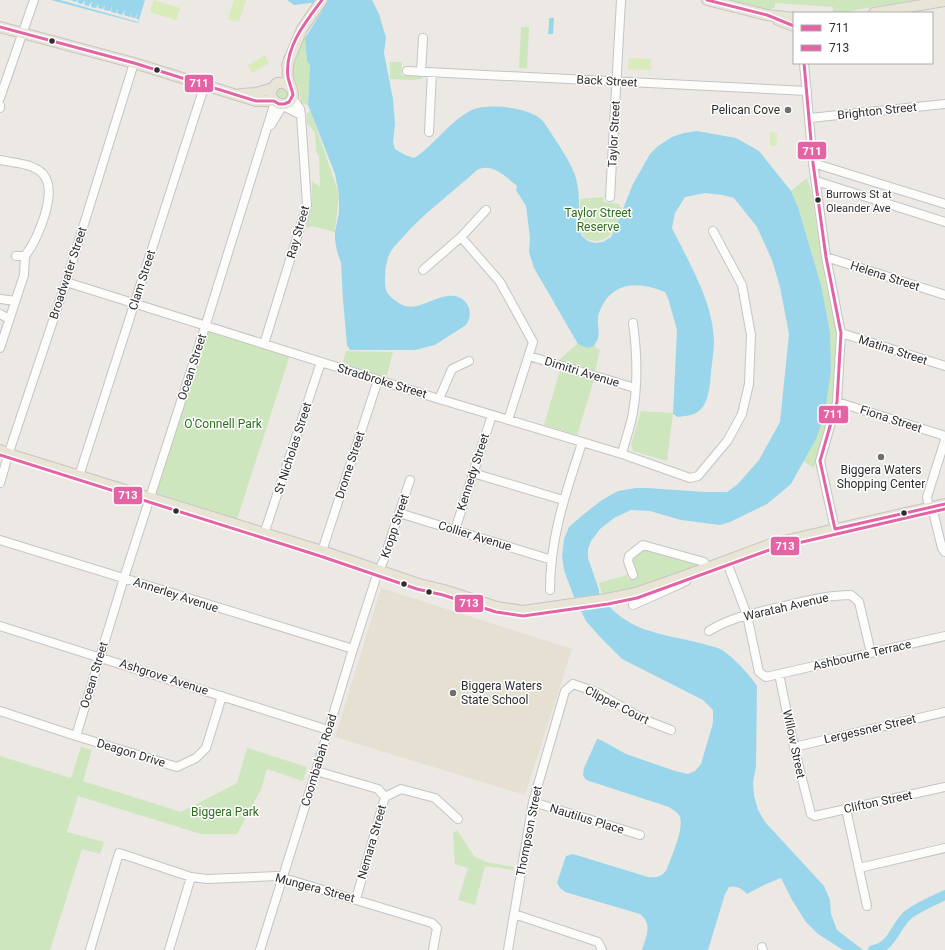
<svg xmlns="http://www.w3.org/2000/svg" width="945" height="950" font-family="Roboto,sans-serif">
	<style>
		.education { fill: #e6e0d3 }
		.green { fill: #cee6be }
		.pitch { fill: #d9eabb }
		.water { fill: #99d6ec }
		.pier { fill: #ece8e4 }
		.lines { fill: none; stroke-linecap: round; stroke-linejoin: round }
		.river { stroke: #99d6ec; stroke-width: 10 }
		.minor-casing { stroke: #c5c4c5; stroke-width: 10 }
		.major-casing { stroke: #c6c5c4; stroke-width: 12 }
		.minor { stroke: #fcfcfb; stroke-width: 8 }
		.major { stroke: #e8e4d6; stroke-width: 10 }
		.bus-1-casing { stroke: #fff; stroke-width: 6 }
		.bus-2-casing { stroke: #fff; stroke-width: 6 }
		.bus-1 { stroke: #e463a4; stroke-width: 3 }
		.bus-2 { stroke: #e463a4; stroke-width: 3 }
		.bus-dot { fill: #2e2e2e; stroke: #fff; stroke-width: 1.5 }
		.poi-dot { fill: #706f6e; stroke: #fff; stroke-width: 1.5 }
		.labels { text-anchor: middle; stroke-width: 3; stroke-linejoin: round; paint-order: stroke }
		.bus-label { font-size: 11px; fill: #2e2e2e; stroke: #fff; text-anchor: start }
		.street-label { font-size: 12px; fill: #2e2e2e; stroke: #fff }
		.poi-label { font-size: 12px; fill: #2e2e2e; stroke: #fff; text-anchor: end }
		.park-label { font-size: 12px; fill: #2c6e1b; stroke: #fff }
		.line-badge { stroke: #fff; stroke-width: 1.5 }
		.badge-label { font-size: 11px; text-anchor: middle; font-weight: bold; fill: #fff }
	</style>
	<rect width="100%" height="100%" fill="#ece8e4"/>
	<path class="education" d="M381,588L572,649L525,795L335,737Z"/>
	<path class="green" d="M731,0H915L866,8L843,13H835L833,11V7L775,3V7L769,10Z
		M521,27H529L527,68H519Z
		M303,38H305L307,61L310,64L308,105L301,103L299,88L293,76L292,70Z
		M390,62H402L401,75L422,76V79L413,80L390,79Z
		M276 93a6 6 0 1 1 12 0a6 6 0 1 1-12 0Z
		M310,110L339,194L335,232L311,226L307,228L306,224L312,204V181L320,187L319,156L316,151L315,132L307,123V114Z
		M807,178L811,191L825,281L836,329L833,399L814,468L803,461L817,437L830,332L821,285L798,207L791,191Z
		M603,197L604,202L619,204L620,207H622C619,223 610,246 590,240C585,239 582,235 580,230C577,222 581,208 580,199Z
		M209,329L290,355L237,519L156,493Z
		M578,343L587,348L594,346L600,350L595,371L560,361L561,358Z
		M346,351L393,352L386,378L342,365Z
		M560,370L594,380L577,435L544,425Z
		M641,411L673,413L667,461L633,451L631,445Z
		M642,549L648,550L699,565L631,589L602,594L599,583L627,575V578L630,580L636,579L638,573L635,569L631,559Z
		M81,747L92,750L83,781L181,812L237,783L247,748L307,767L303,781L267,769L261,789L237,834H201L78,796L67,832L104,842L100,854L82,849L50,950H0V756L71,778Z
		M457,830L474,856L486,862L514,867V870L485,866L475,905L458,900L468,868L455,864L453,833Z"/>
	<path class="pitch" d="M154,0L180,8L176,20L150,12Z
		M234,0H246L239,22L228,19Z
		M265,55L269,63L252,73L248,65Z
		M629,58L651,59V70L628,69Z
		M770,132L777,133L776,146H770Z"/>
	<path class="water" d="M51,0H145L138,23Z
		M287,0H372L379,14L386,38L384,53L393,99L395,124L393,142L395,149L405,155L414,158C435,145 449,121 472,110C489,103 529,107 542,120C545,123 548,129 551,133C559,146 569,159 575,175C581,193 578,213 580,232L582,236L588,241L595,243L603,242L611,237L615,229L633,184L650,154L658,146L672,137L684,133L697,131L736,138L759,151L791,191L798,207L821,285L830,332L831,371L825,412L817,437L791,484L767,504L730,522L720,525L681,520L650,511L631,510L614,518L600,529L591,541L588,549V558L599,590V593C624,632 659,633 700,643C706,645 712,646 718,648C730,653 750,675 757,686L756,766L753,782L754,796L758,810L765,822L824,886L830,900L831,914L837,930L863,950H843L818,934L806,922L792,900L781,878L766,884L747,894C741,888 738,886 729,887L725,894L708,950H642C646,937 653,924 640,914L565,892L560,888L557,883L566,856L573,854L648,877C657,878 662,877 667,869C671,857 684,830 680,817C678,812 673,810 669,807L586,780L583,775L584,768L597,739L601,740L626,754L675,771L688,774L695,771L701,764L713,723V710L703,700L622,659L600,637L586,621L574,597L564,570L562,557L564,539L569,527L584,514L602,500L618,491L636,488H647L705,492H727L738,484L759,460L780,422L789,334L780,287L772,260L757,227L734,198L723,195L705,193L685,197L675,213L672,228C689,263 713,301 714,341C714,351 712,362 711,372C710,385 709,406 696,413C691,416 683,416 678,417L673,414L677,330L668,298L665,292C637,280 610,282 599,313C596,321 600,330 598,338C597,341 595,344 594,346L587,348L578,344L534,268L529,252L530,238L526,206L516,190L517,186C506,177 492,162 477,170C453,192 425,212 403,237C399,242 394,246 391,251C386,260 385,271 385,281C385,283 385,288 386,290C387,294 393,299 396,301C413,315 429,299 447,296C465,293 476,310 466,325L435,345L415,350H350L347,345L343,300L341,263L337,251L335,240V232L339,213V194L335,174L308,105L310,65L307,61L305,38L322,11L311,3L294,5Z
		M549,18H554L553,34H548L549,25Z"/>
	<path class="pier" d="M60,0H71L76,2L78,0V3L82,4L85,0L84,5L89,6L92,1L91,7L96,8L99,3L98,8L103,9L105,4L104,10L110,11L112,6L111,12L116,13L118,8L117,13L122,15L125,10L124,15L130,17L132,12L131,17L135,18L138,13L136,18L139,20L138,22Z"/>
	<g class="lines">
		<path class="river" d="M873,950C893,947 895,925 909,914C920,906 933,901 945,895"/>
		<defs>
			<path id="minor" d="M804,63L813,163L826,257L841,333L837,402L820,461L835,529
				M407,71L807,91
				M421,72L423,38
				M0,98L34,0
				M284,104L287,108L301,115
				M0,105V108
				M810,118L945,104
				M271,125L283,105
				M429,132L432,72
				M0,160C13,163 33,163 43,174C59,192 37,240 25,256H16
				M813,163L945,204
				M816,181L945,222
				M610,197L621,0
				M461,237L500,282L533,342L508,420
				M826,257L945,295
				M423,270L461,237L486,210
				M66,282L439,399L622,454L690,478L698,476L728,440L742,414L749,384L751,335L742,285L713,231
				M1,299L15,301
				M0,314L9,319
				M841,333L945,366
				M264,344L307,205L301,115L300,109L292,97
				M0,348L24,275L25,256
				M529,356L635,388
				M439,399L452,369L469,361
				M837,402L945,436
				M622,454C625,440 631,426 633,412C638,383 637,352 633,323
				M473,473L563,500
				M79,476L205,84
				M0,483L10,449L66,282L134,63
				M932,507L942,548L945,552
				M929,508L927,497L945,440
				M399,513L552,560
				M455,530L492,415
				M264,534L321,362
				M0,540L353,649
				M322,551L378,380
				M726,560L747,615L759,672L766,677L945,636
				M633,575L628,561L629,556L643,545L704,562L707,568
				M550,590C550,537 566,492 582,443
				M633,605L680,584L686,581L690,574
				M0,626L328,730
				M709,631C731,617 759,612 784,606C806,601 828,595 851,595L859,602L871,653
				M779,674L794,747L811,814L815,816L945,787
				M0,711L76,736L177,767L196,758L206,748L222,696
				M76,736L124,578L205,327L275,102
				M794,747L945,712
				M316,771L378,789L385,797
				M533,802L640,835
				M846,809L867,906
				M859,868L945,848
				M356,899L385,797L401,789L435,798L458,819
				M514,914L598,942L602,950
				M762,947L763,950
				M90,950L119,853L191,877L207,879L277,876L432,923L437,928L433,950
				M169,950L191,877
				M260,950L316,771L353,649L376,578L384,559L410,480
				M508,950L533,802L565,691L573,684L596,692L645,720L671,730"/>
			<path id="major" d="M707,0L767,15L794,18
				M874,13L945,1
				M778,20L794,26
				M0,27L134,63L256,101H274
				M289,59C288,65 287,72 288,78C289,84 294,90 293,96C289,110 269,105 271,90L277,83H285L291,88
				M287,65L302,29L322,0
				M241,94L256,93L273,88
				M0,450L9,454L322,551L419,584L444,590L497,607L523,611L607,599L636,593L707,568L771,544L945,504"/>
		</defs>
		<use href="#minor" class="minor-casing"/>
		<use href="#major" class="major-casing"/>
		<use href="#minor" class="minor"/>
		<use href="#major" class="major"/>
		<defs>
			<path id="bus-1" d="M707,0L767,15L794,26
				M0,27L134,63L256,101H274L279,104H284L289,102L293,95C292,89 289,83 288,77C284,48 306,21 322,0
				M804,63L813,163L826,257L841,333L837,402L820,461L835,529
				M835,529L945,504"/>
			<path id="bus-2" d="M0,455L320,556L417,589L443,595L496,612L523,616L608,604L637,598L772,549L945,509"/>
		</defs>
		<use href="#bus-1" class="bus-1-casing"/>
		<use href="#bus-2" class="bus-2-casing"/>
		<use href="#bus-1" class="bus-1"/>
		<use href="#bus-2" class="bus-2"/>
	</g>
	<g class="bus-dot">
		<circle cx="52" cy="41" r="3.5"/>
		<circle cx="157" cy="70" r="3.5"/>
		<circle cx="818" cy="200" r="3.5"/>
		<circle cx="176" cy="511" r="3.5"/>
		<circle cx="904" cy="513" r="3.5"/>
		<circle cx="404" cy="584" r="3.5"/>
		<circle cx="429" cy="592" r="3.5"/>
	</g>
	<g class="poi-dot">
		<circle cx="788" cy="110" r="4"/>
		<circle cx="881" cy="457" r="4"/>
		<circle cx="453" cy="693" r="4"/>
	</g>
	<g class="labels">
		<g class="bus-label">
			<text x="826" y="198">Burrows St at<tspan x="826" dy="14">Oleander Ave</tspan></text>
		</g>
		<g class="street-label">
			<text transform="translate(607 81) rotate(3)" y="4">Back Street</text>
			<text transform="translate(877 111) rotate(-6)" y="4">Brighton Street</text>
			<text transform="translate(614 134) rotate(-87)" y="4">Taylor Street</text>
			<text transform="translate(298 232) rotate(-74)" y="4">Ray Street</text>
			<text transform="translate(68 273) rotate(-72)" y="4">Broadwater Street</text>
			<text transform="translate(885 276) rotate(18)" y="4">Helena Street</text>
			<text transform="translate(142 280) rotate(-72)" y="4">Clam Street</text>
			<text transform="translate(893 350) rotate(18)" y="4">Matina Street</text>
			<text transform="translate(192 367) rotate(-72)" y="4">Ocean Street</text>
			<text transform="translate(582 372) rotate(17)" y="4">Dimitri Avenue</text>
			<text transform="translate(382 381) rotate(17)" y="4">Stradbroke Street</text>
			<text transform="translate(891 419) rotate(18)" y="4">Fiona Street</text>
			<text transform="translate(293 448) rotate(-72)" y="4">St Nicholas Street</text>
			<text transform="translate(350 465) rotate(-72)" y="4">Drome Street</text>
			<text transform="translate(473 472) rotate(-72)" y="4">Kennedy Street</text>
			<text transform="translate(395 526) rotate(-72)" y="4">Kropp Street</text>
			<text transform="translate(475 536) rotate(17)" y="4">Collier Avenue</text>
			<text transform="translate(176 595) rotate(18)" y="4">Annerley Avenue</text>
			<text transform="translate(786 607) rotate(-13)" y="4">Waratah Avenue</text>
			<text transform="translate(862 655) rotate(-13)" y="4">Ashbourne Terrace</text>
			<text transform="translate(94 675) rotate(-73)" y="4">Ocean Street</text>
			<text transform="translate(164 677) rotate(18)" y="4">Ashgrove Avenue</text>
			<text transform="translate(617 705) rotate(27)" y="4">Clipper Court</text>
			<text transform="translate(870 729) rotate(-13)" y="4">Lergessner Street</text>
			<text transform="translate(794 744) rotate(78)" y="4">Willow Street</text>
			<text transform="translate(131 753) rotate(17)" y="4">Deagon Drive</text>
			<text transform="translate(319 760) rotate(-73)" y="4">Coombabah Road</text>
			<text transform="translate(878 802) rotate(-12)" y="4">Clifton Street</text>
			<text transform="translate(587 819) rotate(17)" y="4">Nautilus Place</text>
			<text transform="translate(529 831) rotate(-79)" y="4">Thompson Street</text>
			<text transform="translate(372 842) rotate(-74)" y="4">Nemara Street</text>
			<text transform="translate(315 888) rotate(15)" y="4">Mungera Street</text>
		</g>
		<g class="poi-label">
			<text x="780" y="114">Pelican Cove</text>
			<text x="881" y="474" text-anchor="middle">Biggera Waters<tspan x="881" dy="14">Shopping Center</tspan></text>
			<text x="461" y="690" text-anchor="start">Biggera Waters<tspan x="461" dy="14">State School</tspan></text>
		</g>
		<g class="park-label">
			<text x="598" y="217">Taylor Street<tspan x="598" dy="14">Reserve</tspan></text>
			<text x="223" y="428">O'Connell Park</text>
			<text x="225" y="816">Biggera Park</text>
		</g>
	</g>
	<g class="line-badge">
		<rect x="184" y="74" width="30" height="19" rx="4" fill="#e463a4"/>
		<rect x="797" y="141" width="30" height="19" rx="4" fill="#e463a4"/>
		<rect x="818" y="405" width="31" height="19" rx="4" fill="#e463a4"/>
		<rect x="113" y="486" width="30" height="19" rx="4" fill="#e463a4"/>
		<rect x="770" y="536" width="30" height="20" rx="4" fill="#e463a4"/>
		<rect x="454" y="594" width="30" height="19" rx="4" fill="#e463a4"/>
	</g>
	<g class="badge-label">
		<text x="199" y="87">711</text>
		<text x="812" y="155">711</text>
		<text x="833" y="418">711</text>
		<text x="128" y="499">713</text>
		<text x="785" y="550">713</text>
		<text x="469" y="607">713</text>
	</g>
	<rect x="793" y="12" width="140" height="52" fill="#ffffff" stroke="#ababab"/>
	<rect x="801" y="25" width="20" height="6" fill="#e463a4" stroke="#ababab"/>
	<text x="829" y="32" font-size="12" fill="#2e2e2e">711</text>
	<rect x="801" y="45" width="20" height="6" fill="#e463a4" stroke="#ababab"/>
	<text x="829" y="52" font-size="12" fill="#2e2e2e">713</text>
</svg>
